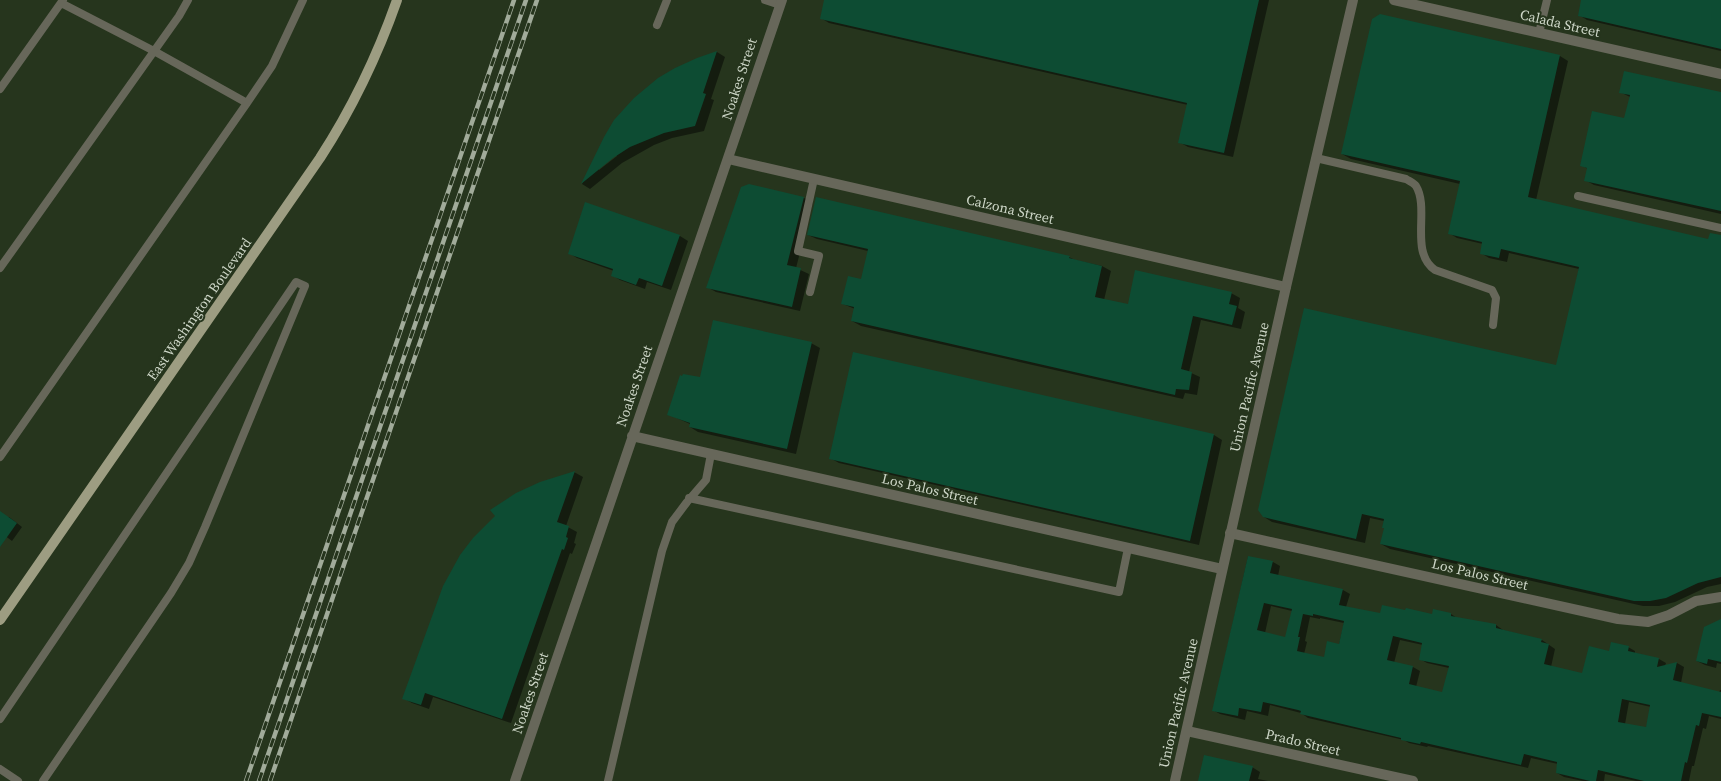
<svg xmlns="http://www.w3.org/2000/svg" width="1721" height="781" font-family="'Source Serif 4',serif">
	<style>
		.shadow { fill: #0007; fill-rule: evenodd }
		.building { fill: #0d4c33; fill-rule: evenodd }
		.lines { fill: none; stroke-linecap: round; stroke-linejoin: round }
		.service { stroke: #67675a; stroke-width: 8 }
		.minor { stroke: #67675a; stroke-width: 10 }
		.tertiary { stroke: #67675a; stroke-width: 10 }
		.primary { stroke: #9d9d82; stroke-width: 10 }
		.rail-casing { stroke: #a1ab9a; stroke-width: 4.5 }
		.rail { stroke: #26351d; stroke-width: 3; stroke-dasharray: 9; stroke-linecap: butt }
		.labels { text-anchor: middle; stroke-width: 4; stroke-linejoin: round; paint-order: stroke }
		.street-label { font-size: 14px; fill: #cdd6c7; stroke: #26351d }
	</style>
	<rect width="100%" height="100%" fill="#26351d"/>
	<path class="shadow" d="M825,0H1269L1233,157L1188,147L1179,142L1188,105L829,23L821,18Z
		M1582,0H1721V51L1587,20L1579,15Z
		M717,52L725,57L711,99L714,100L704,131L672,138L654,145L622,163L590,189L582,184L605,138L697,59ZM616,154L617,156L599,170V168Z
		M1560,56L1568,61L1536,200L1709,240L1721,236V584L1707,587L1675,602L1659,606H1643L1390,549L1381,544L1385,529L1383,527L1384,521L1370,518L1365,543L1272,522L1264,517L1557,367L1579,269L1509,253L1507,262L1489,258L1481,253L1483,244L1457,238L1449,233L1460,184L1351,159L1342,154Z
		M1620,92L1721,93V214L1594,185L1585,180L1588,169L1581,165L1625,120L1630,97Z
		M749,185L804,198L813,202L796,268L809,274L800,311L716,292L707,287Z
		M808,235L1069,257L1075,260L1102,266L1111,271L1104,300L1129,305L1231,293L1240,298L1238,308L1245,312L1241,329L1201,320L1189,372L1200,377L1197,395L1185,393L1183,399L861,326L852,321L855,309L843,304L862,280L868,251L817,239Z
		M680,236L688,241L671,290L647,282L645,289L620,280L612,275L614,271L577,258L569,253Z
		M811,343L820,348L796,454L698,432L690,427V424L668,414L701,379Z
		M1214,435L1222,440L1199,545L839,463L830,458Z
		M574,472L583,477L566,526L577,532L574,543L576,544L572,554L570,553L511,723L433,697L429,709L412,703L403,698Z
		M9,517L22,527L12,541L0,532V519Z
		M1248,557L1273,562L1280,566L1278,576L1343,590L1350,594L1346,607L1381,615L1451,614L1457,618L1496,625L1503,630L1542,640L1555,649L1551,667L1583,674L1610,652L1628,647L1635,651V653L1659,659L1666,663L1665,666L1677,663L1684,667L1681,683L1719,693L1720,690H1721V719L1709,716L1706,729L1703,728L1694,766H1692L1689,781H1636L1605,774L1604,781H1583L1564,777L1557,773L1558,764L1531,758L1528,768L1428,746L1427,747L1409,743L1404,740L1308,718L1301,713L1270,705L1268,716L1247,711L1245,720L1220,714L1213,710ZM1271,606L1292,611L1286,638L1265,633ZM1310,617L1320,619V618L1344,623L1339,645L1325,658L1304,654L1307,642L1305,641ZM1400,640L1423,645L1420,659L1427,663L1449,668L1443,693L1416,687L1420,671L1413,667L1394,663ZM1629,702L1651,707L1646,729L1625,724Z
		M1721,621V664L1717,663L1716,668L1705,665L1697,661Z
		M1252,767L1260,772L1258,779L1268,781H1199Z"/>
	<path class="building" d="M824,0H1259L1224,153L1178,143L1187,103L820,19Z
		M1581,0H1721V49L1578,16Z
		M1380,14L1560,55L1528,197L1708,239L1710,233L1721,235V577L1698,583L1666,598L1650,601H1634L1380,544L1384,528H1382L1384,519L1362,514L1356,539L1263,517L1258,510L1304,308L1556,365L1579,267L1501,249L1499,258L1480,254L1482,242L1448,234L1460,181L1341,154L1372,19Z
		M717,51L703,93L706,94L695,126L664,133L630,147L613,158L581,184L604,137L614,120L634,98L658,78L675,68L697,58Z
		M1624,71L1721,92V211L1584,181L1587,168L1580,166L1592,111L1624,118L1630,95L1619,93Z
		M749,184L804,197L787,265L801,268L792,307L706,288L741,187Z
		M816,197L1070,256L1069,258L1102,266L1095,297L1128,304L1135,270L1232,292L1229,304L1237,306L1232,325L1193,316L1181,369L1192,372L1189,390L1176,389L1175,395L851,321L854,307L841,304L848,276L861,279L868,249L807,235Z
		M585,202L680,235L662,286L639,278L636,285L611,276L613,269L568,254Z
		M713,320L812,342L787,449L689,427L690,423L667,415L680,375L682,376L683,374L700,377Z
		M853,352L1214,434L1190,541L829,459Z
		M575,471L557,522L569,526L566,537L568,538L564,550L562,549L502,719L425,693L421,705L402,699L443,586L460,555L473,538L495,516L490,510L516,493L540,482Z
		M0,511L17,523L0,547Z
		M1248,556L1273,561L1270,573L1343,589L1339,605L1380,613L1382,605L1405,610L1406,608L1432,614L1433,609L1451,613V616L1496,624V628L1542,639L1541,642L1549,644L1544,664L1582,673L1589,646L1609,651L1611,642L1629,646L1628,651L1659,658L1657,667L1677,662L1673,680L1721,692V717L1702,713L1699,726L1696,725L1687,763L1685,762L1681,781H1644L1598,770L1596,781H1590L1556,773L1557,762L1524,754L1521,765L1421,742L1420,744L1401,740V738L1300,714L1301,711L1298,710L1263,702L1261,712L1239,708L1238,716L1212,711ZM1264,603L1292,609L1285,637L1257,630ZM1303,614L1313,616V614L1344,621L1339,644L1327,641L1324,657L1297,651L1300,637H1298ZM1393,636L1422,643L1419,660L1449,666L1442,692L1409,684L1413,666L1387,660ZM1622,699L1650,705L1646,727L1618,722Z
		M1721,619V662L1708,659L1707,664L1696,661L1704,627Z
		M1204,755L1253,766L1249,781H1198Z"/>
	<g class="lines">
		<path class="service" d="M765,0L780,5
			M61,3L154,51L247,103
			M657,25L667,0
			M1539,33L1547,0
			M0,89L63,0
			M1316,158L1406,179C1409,181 1414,183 1416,186C1430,209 1409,252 1435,270L1492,290L1496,298L1493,325
			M1578,196L1721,228
			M0,268L179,16L188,0
			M810,292L819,256L798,251L814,179
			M0,457L247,103L272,66L303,0
			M689,498L1119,592L1128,548
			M0,719L296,282L305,286L205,527L189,563L171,593L43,781
			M0,769L18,781
			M608,781L662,551L672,522L687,502L706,480L711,454"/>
		<path class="minor" d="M1394,0L1721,74
			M728,159L1286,287
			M632,436L1222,569
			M1230,533L1618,619L1648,622L1669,615L1696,601L1721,597
			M1187,731L1413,781
			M515,781L782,0"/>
		<path class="tertiary" d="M1175,781L1286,287L1353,0"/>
		<path class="primary" d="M0,620L320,158C353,107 377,57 397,0"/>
		<defs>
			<path id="rail" d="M246,781L514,0
				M259,781L526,0
				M270,781L537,0"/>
		</defs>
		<use href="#rail" class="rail-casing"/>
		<use href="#rail" class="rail"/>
	</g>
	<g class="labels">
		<g class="street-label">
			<text transform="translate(1560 23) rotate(13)" y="5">Calada Street</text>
			<text transform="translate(739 79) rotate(-72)" y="5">Noakes Street</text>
			<text transform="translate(1010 209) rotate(13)" y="5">Calzona Street</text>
			<text transform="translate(199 309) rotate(-55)" y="5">East Washington Boulevard</text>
			<text transform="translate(634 386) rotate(-71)" y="5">Noakes Street</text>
			<text transform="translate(1249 387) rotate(-77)" y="5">Union Pacific Avenue</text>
			<text transform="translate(930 489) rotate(13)" y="5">Los Palos Street</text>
			<text transform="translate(1480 574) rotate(13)" y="5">Los Palos Street</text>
			<text transform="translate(530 693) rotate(-71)" y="5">Noakes Street</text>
			<text transform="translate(1178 703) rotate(-77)" y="5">Union Pacific Avenue</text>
			<text transform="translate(1303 742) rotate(13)" y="5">Prado Street</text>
		</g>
	</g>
</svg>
